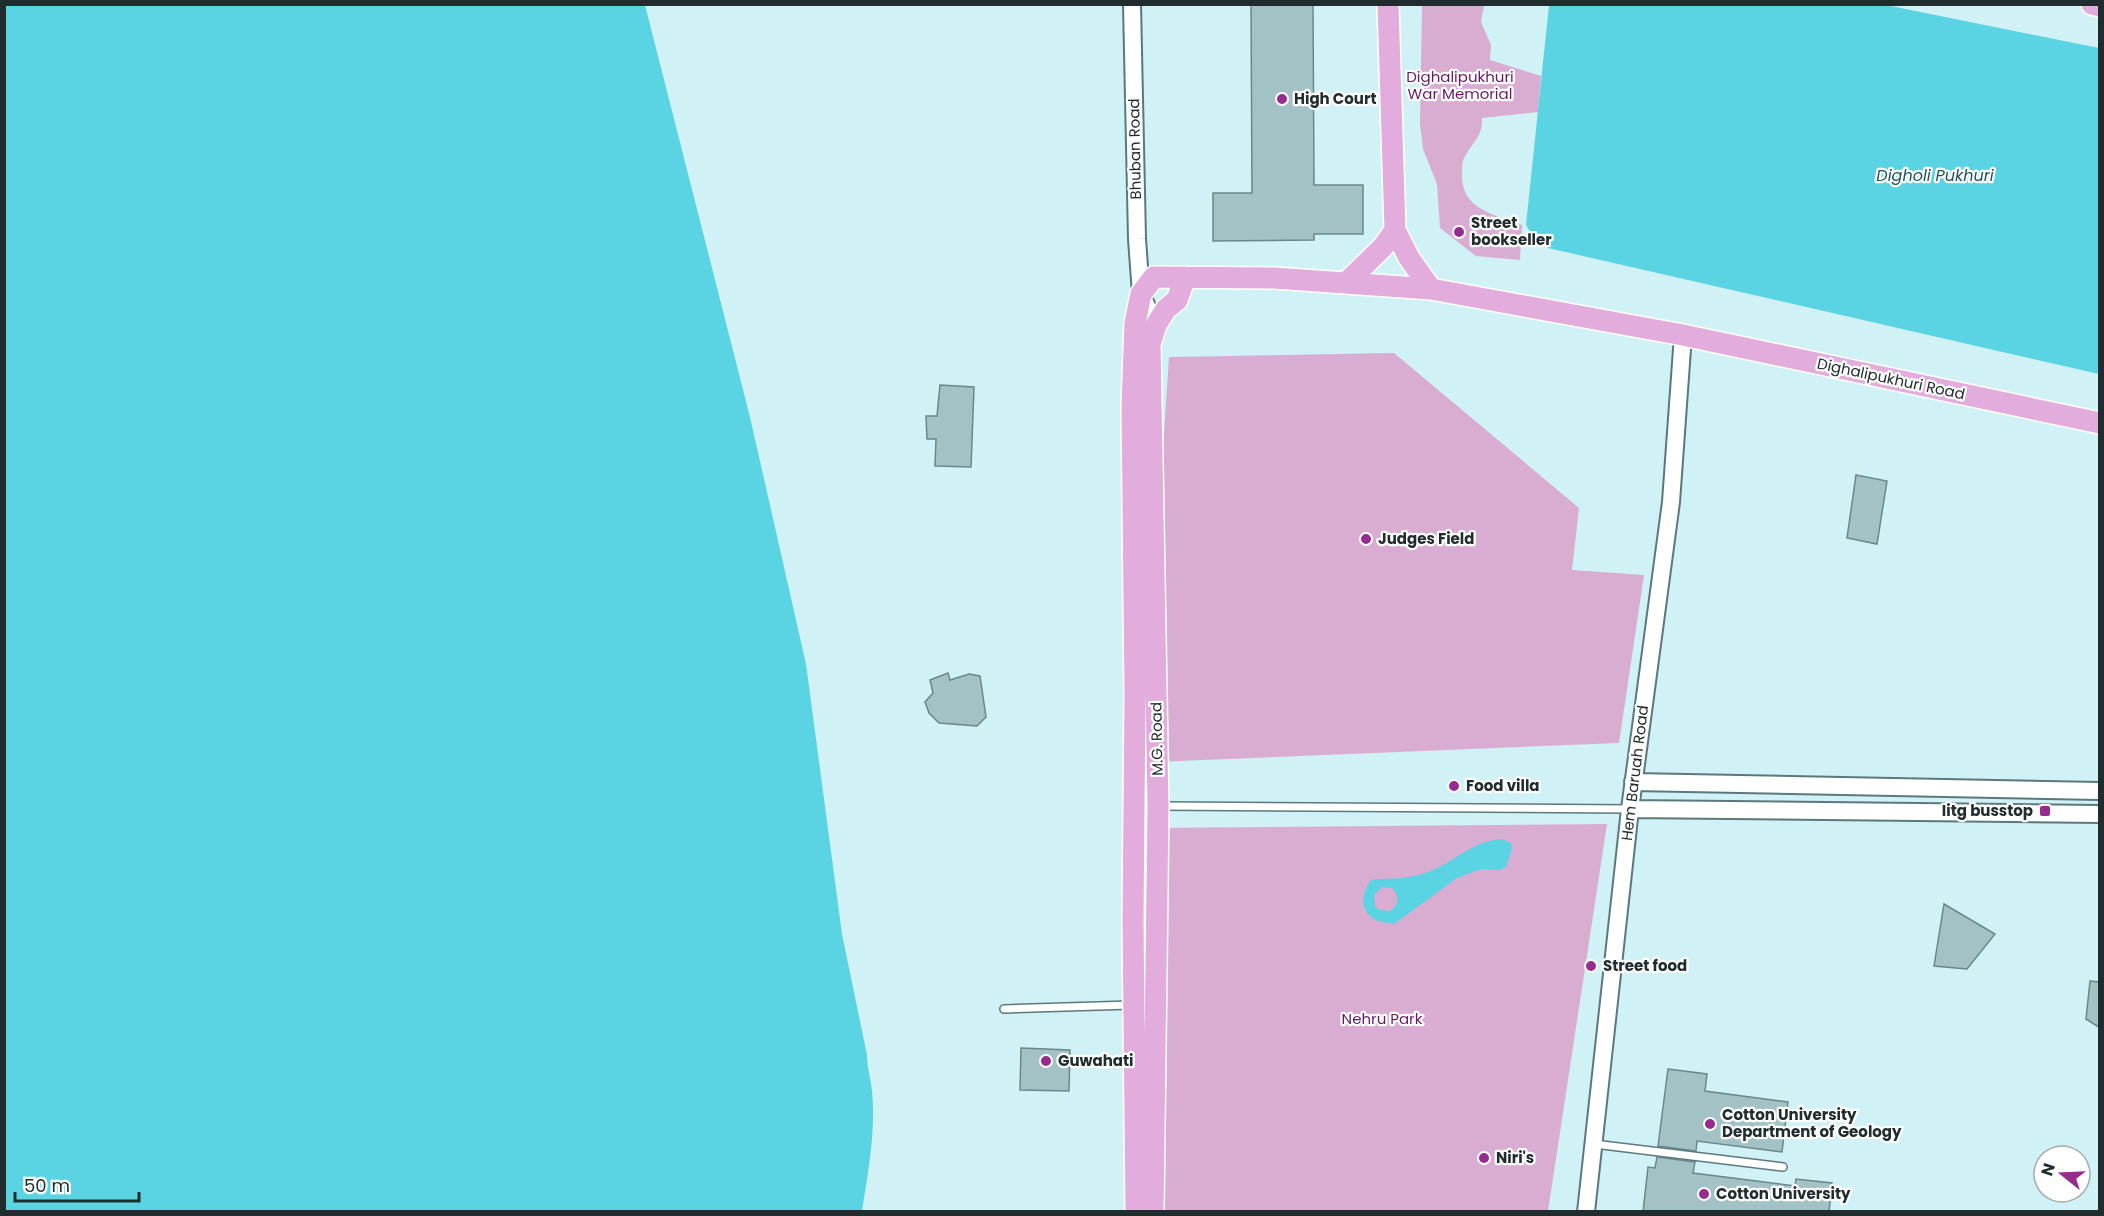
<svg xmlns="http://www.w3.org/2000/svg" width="2104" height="1216" font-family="Poppins,sans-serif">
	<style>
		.green { fill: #d9acd2 }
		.water { fill: #5ad4e2; fill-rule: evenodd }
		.building { fill: #a2c2c6; stroke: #69888b; stroke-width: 1.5 }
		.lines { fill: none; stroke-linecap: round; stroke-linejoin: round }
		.service-casing { stroke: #5b797c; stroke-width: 10 }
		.tertiary-casing { stroke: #5b797c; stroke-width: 20 }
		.primary-casing { stroke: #fff; stroke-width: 24 }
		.service { stroke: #fff; stroke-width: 7 }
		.tertiary { stroke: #fff; stroke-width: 16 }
		.primary { stroke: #e2acdc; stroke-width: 21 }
		.poi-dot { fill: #962c8e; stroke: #fff; stroke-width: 2 }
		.labels { text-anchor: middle; stroke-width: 4.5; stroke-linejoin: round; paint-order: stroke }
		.park-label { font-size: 15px; fill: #671a62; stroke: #fff }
		.poi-label { font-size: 15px; font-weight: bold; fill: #202c2e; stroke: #fff; text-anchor: start }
		.street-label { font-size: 15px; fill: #202c2e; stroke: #fff }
		.water-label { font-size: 16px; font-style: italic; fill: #1e5359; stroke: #fff }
	</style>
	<rect width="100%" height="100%" fill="#d0f1f5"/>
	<path class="green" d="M1422,5H1484L1481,22L1491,45L1490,60L1541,76L1538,112L1482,118C1482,123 1482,128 1480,132C1476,142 1467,150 1463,161C1462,165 1462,170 1462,175C1461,209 1495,215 1522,225L1520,260L1476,256L1440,228L1437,184L1423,149L1420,124Z
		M1394,353L1579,508L1572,570L1644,575L1619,743L1153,762L1155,571L1169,357Z
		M1607,824L1548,1211H1152L1146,828Z"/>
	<path class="water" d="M5,4L645,5L750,417L806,664L842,934L867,1055C867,1068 871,1079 872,1091C876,1132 868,1172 862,1211H5Z
		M1549,5H1886L2099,48V374L1548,248L1534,238L1526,225Z
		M1502,839L1511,843L1512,849L1506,867L1499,870L1481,869L1457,878L1394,924C1388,923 1379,922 1374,919C1358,909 1362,891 1372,879C1394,879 1412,879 1433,870C1456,860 1475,840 1502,839ZM1382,887L1392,888C1400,896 1399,905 1390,911L1379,910L1375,906L1374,895Z"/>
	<path class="building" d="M1251,4H1313L1314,185H1363V234H1314V240L1213,241V193H1252Z
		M940,385L974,387L971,467L935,466L936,439H927L926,416H937Z
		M1856,475L1887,481L1877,544L1847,538Z
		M948,673L950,680L969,674L980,676L986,717L977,726L939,723L929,713L925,702L933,693L930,680Z
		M1944,904L1995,934L1967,969L1934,966Z
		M2090,981L2100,982V1028L2086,1019Z
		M1021,1048L1070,1050L1069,1091L1020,1090Z
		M1668,1069L1707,1074L1705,1091L1788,1102L1782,1152L1697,1141L1696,1151L1658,1146Z
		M1657,1157L1695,1162L1693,1173L1795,1186L1796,1179L1832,1183L1829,1212H1643L1648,1167L1655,1168Z"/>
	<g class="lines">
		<defs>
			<path id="service" d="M1161,806L1630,809
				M1004,1009L1131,1005
				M1594,1144L1783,1167"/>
			<path id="tertiary" d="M1132,4L1137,239L1141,294L1156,325
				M1633,782L2100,791
				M1630,809L2100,814
				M1586,1212L1630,809L1671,502L1683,335"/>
			<path id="primary" d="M2092,4L2100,6
				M1395,230L1409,258L1431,289
				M1347,282L1383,247L1395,230L1388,4
				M1136,1212L1133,920L1135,695L1132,406L1135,323L1141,294L1154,277L1274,278L1431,289L1683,335L2100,423
				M1153,1212L1158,806L1150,344L1156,325L1166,309L1177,300L1185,277"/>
		</defs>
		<use href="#service" class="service-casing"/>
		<use href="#tertiary" class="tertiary-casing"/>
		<use href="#primary" class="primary-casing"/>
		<use href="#service" class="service"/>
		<use href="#tertiary" class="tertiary"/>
		<use href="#primary" class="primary"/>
	</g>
	<g class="poi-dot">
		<circle cx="1282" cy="99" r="6"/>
		<circle cx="1459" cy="232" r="6"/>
		<circle cx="1366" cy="539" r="6"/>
		<circle cx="1454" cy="786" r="6"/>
		<rect x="2039" y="805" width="12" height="12" rx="3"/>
		<circle cx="1591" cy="966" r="6"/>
		<circle cx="1046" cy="1061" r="6"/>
		<circle cx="1710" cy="1124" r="6"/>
		<circle cx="1484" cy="1158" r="6"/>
		<circle cx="1704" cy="1194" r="6"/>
	</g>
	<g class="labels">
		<g class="park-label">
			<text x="1460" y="82">Dighalipukhuri<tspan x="1460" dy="17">War Memorial</tspan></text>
			<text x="1382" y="1024">Nehru Park</text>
		</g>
		<g class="poi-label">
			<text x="1294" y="104">High Court</text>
			<text x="1471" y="228">Street<tspan x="1471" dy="17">bookseller</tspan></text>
			<text x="1378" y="544">Judges Field</text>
			<text x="1466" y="791">Food villa</text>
			<text x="2033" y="816" text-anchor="end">Iitg busstop</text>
			<text x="1603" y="971">Street food</text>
			<text x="1058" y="1066">Guwahati</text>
			<text x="1722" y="1120">Cotton University<tspan x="1722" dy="17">Department of Geology</tspan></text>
			<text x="1496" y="1163">Niri's</text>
			<text x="1716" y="1199">Cotton University</text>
		</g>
		<g class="street-label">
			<text transform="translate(1135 149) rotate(-91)" y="5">Bhuban Road</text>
			<text transform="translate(1891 379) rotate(12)" y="5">Dighalipukhuri Road</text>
			<text transform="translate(1157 739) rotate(-91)" y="5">M.G. Road</text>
			<text transform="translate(1635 773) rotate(-83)" y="5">Hem Baruah Road</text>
		</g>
		<g class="water-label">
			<text x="1935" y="181">Digholi Pukhuri</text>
		</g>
	</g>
	<rect width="2104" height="1216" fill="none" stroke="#202c2e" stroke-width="12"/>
	<g transform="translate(2062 1174) rotate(288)"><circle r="28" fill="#ffffff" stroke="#a6abab" stroke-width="1.5"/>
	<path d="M0-4.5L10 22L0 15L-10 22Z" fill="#962c8e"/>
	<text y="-9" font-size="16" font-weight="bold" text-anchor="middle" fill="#202c2e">N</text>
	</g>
	<path d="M15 1192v9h124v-9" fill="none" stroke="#202c2e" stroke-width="3"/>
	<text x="24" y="1192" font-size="18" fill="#202c2e" stroke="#ffffff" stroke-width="4.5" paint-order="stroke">50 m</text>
</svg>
